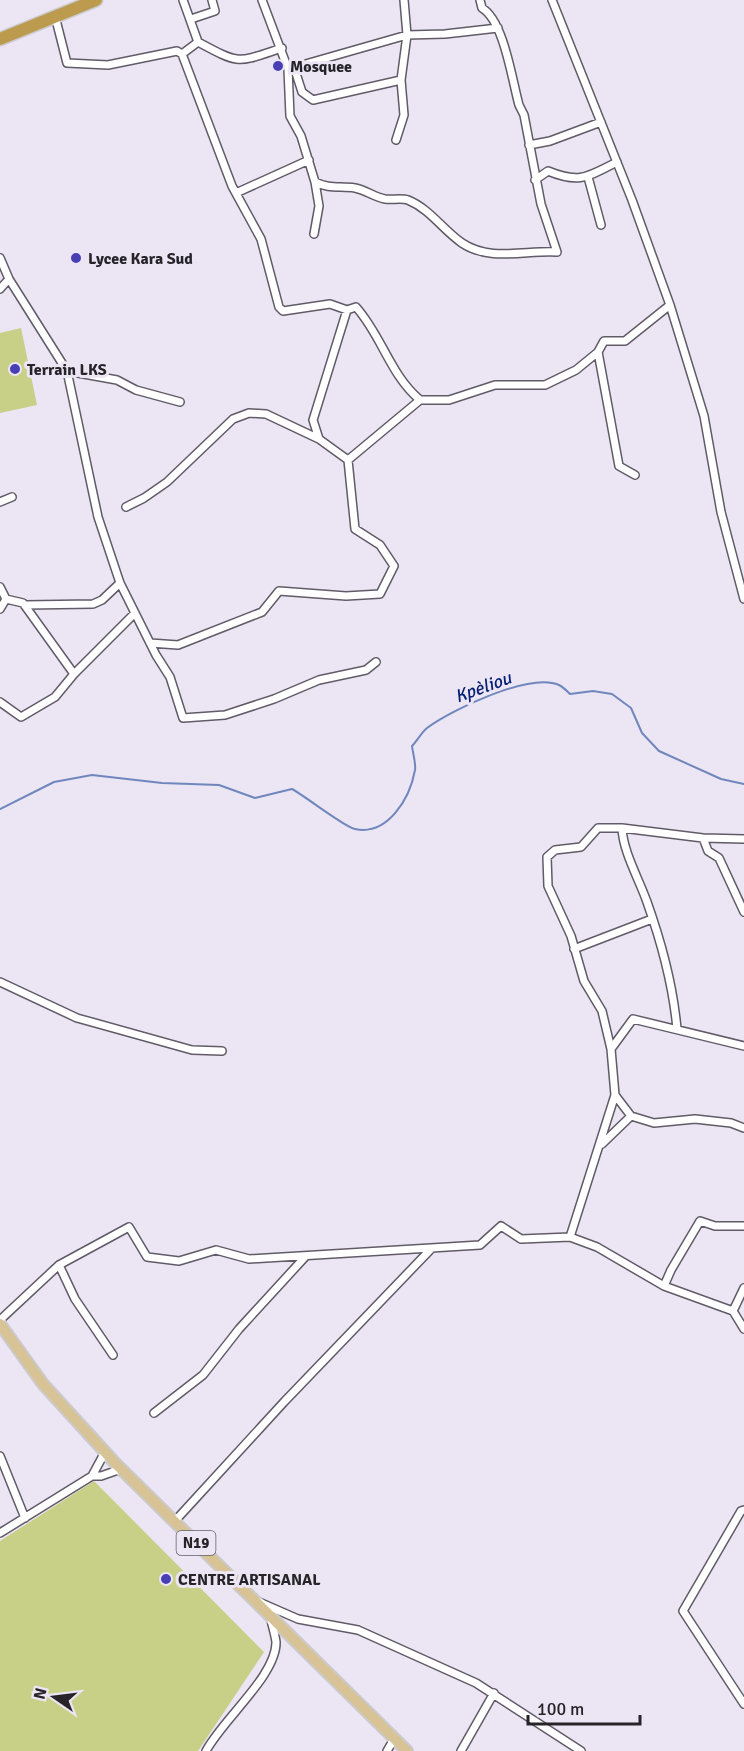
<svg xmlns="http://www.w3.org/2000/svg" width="744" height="1751" font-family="Signika,sans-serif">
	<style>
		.green { fill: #c8cf87 }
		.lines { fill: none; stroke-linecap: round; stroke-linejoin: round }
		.stream { stroke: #6f87bd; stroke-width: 2 }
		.street-casing { stroke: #615b67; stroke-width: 10 }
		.primary-casing { stroke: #cbcacc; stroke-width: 14 }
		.highway-casing { stroke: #cbcacc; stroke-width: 15 }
		.street { stroke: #fff; stroke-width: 7 }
		.primary { stroke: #d7c395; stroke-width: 10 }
		.highway { stroke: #bc9b4e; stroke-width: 12 }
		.poi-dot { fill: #483fb5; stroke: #ece5f3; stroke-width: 2 }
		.labels { text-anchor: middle; stroke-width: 6; stroke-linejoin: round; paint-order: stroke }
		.shield { fill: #ece5f3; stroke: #615e66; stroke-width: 1.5 }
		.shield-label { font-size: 15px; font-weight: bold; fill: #262429 }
		.poi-label { font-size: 16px; font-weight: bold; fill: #262429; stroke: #ece5f3; text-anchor: start }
		.water-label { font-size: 18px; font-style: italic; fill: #072074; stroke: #ece5f3 }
	</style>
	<rect width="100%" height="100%" fill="#ece5f3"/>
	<path class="green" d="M21,328L37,405L0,413V333Z
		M94,1481L264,1652L198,1751H0V1541Z"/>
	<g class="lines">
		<path class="stream" d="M0,809L54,782L92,775L162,783L219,785L255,798L292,789C305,796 346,828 355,829C388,836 410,798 415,770C416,763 413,754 412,746C417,741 421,733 427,728C451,710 530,672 559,685C563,687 567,691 570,694L593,691L612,694L631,708L642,733L659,751L721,779L744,784"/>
		<defs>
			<path id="street" d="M183,0L198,42C241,65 236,63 282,48
				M262,0L288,69L290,116L301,136L315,182C329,189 339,186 355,188C366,190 374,197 385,199C392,200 402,198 408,200C430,209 443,230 462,243C490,262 526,250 557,252L541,204L524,115L519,105C512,80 504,21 482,8L480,0
				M552,0L632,200L670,305L704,416L721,512L744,599
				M55,16L67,63L108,65L177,51L182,54L198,42
				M191,19L215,11L212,0
				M182,54L232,186L261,239L279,307L283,311L330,304L347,310L356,307C382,336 390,375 420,400
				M294,67L302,92L313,100L401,80
				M288,69L407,35L445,34L498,28
				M396,140L404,115L401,80L407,35L404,0
				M529,145L550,141L601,122
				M588,177L601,225
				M535,180L548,171C580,184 587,177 617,162
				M236,193L309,160
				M314,234L319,206L315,182
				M0,258L9,279L67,371L98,517L120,583L156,655L170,677L183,718L225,715L274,699L319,680L366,670L376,662
				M0,289L9,279
				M598,352L619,466L635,475
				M67,371L117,380L136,390L180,402
				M319,439L313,420L347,310
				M348,460L420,400H449L495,385H545L576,370L598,352L604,341H625L670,305
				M0,502L12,497
				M126,507L144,498L167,482L233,419L249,413L266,414L319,439L348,460L355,529L380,545L394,566L380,594L346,596L279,591L262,612L178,645L150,643
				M0,587L6,599L23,603L74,674L135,613
				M25,605L93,604L102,600L120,583
				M0,609L6,599
				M0,702L21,717L55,697L74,674
				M622,828C623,852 639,879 647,902C662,944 673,985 677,1029
				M703,838L708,851L719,858L744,912
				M574,949L652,919
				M0,982L77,1018L192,1050L222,1051
				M611,1049L602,1011L584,981L571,936L548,886L547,857L555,850L581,847L598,828H622L703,838L744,839
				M615,1095L631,1116
				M602,1144L631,1116L654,1123L695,1119L731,1123L744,1128
				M570,1237L615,1095L611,1049L633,1019L744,1046
				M59,1265L75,1299L113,1355
				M664,1286L671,1270L700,1221L715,1226H744
				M733,1311L744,1288
				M0,1320L59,1265L129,1227L147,1257L179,1261L216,1250L249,1259L480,1245L501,1226L521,1239L570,1237L597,1247L664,1286L733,1311L744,1329
				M154,1413L203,1375L239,1329L305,1257
				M0,1456L25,1518
				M92,1476L105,1452
				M744,1510L741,1511L683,1611L744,1704
				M174,1522L284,1402L431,1249
				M0,1533L92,1476H101L121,1469
				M259,1602L298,1619L358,1630L476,1683L581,1751
				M206,1751C222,1720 277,1675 276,1642C275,1634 272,1626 271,1619
				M387,1751L394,1739
				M461,1751L494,1693"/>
			<path id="primary" d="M0,1324L43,1384L115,1463L407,1751"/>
			<path id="highway" d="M0,39L96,0"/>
		</defs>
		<use href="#street" class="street-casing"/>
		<use href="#primary" class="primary-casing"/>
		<use href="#highway" class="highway-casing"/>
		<use href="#street" class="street"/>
		<use href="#primary" class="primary"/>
		<use href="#highway" class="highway"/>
	</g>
	<g class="poi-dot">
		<circle cx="278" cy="66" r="6"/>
		<circle cx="76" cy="258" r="6"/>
		<circle cx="15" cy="369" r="6"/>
		<circle cx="166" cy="1579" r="6"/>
	</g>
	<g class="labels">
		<rect class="shield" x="176.5" y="1531" width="39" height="24" rx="4.5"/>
		<g class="shield-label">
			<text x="196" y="1548">N19</text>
		</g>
		<g class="poi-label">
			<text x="290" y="72">Mosquee</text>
			<text x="88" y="264">Lycee Kara Sud</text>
			<text x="27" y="375">Terrain LKS</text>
			<text x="178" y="1585">CENTRE ARTISANAL</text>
		</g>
		<g class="water-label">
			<text transform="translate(483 687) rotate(-20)" y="6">Kpèliou</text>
		</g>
	</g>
	<g transform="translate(54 1697) rotate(284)" stroke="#ece5f3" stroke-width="4.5" paint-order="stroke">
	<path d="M0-4.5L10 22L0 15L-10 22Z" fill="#262429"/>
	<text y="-9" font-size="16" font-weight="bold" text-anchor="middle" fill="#262429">N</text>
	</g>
	<path d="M528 1715v9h112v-9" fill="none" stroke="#262429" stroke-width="3"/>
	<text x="537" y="1715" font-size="18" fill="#262429" stroke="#ece5f3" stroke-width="4.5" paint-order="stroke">100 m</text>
</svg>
